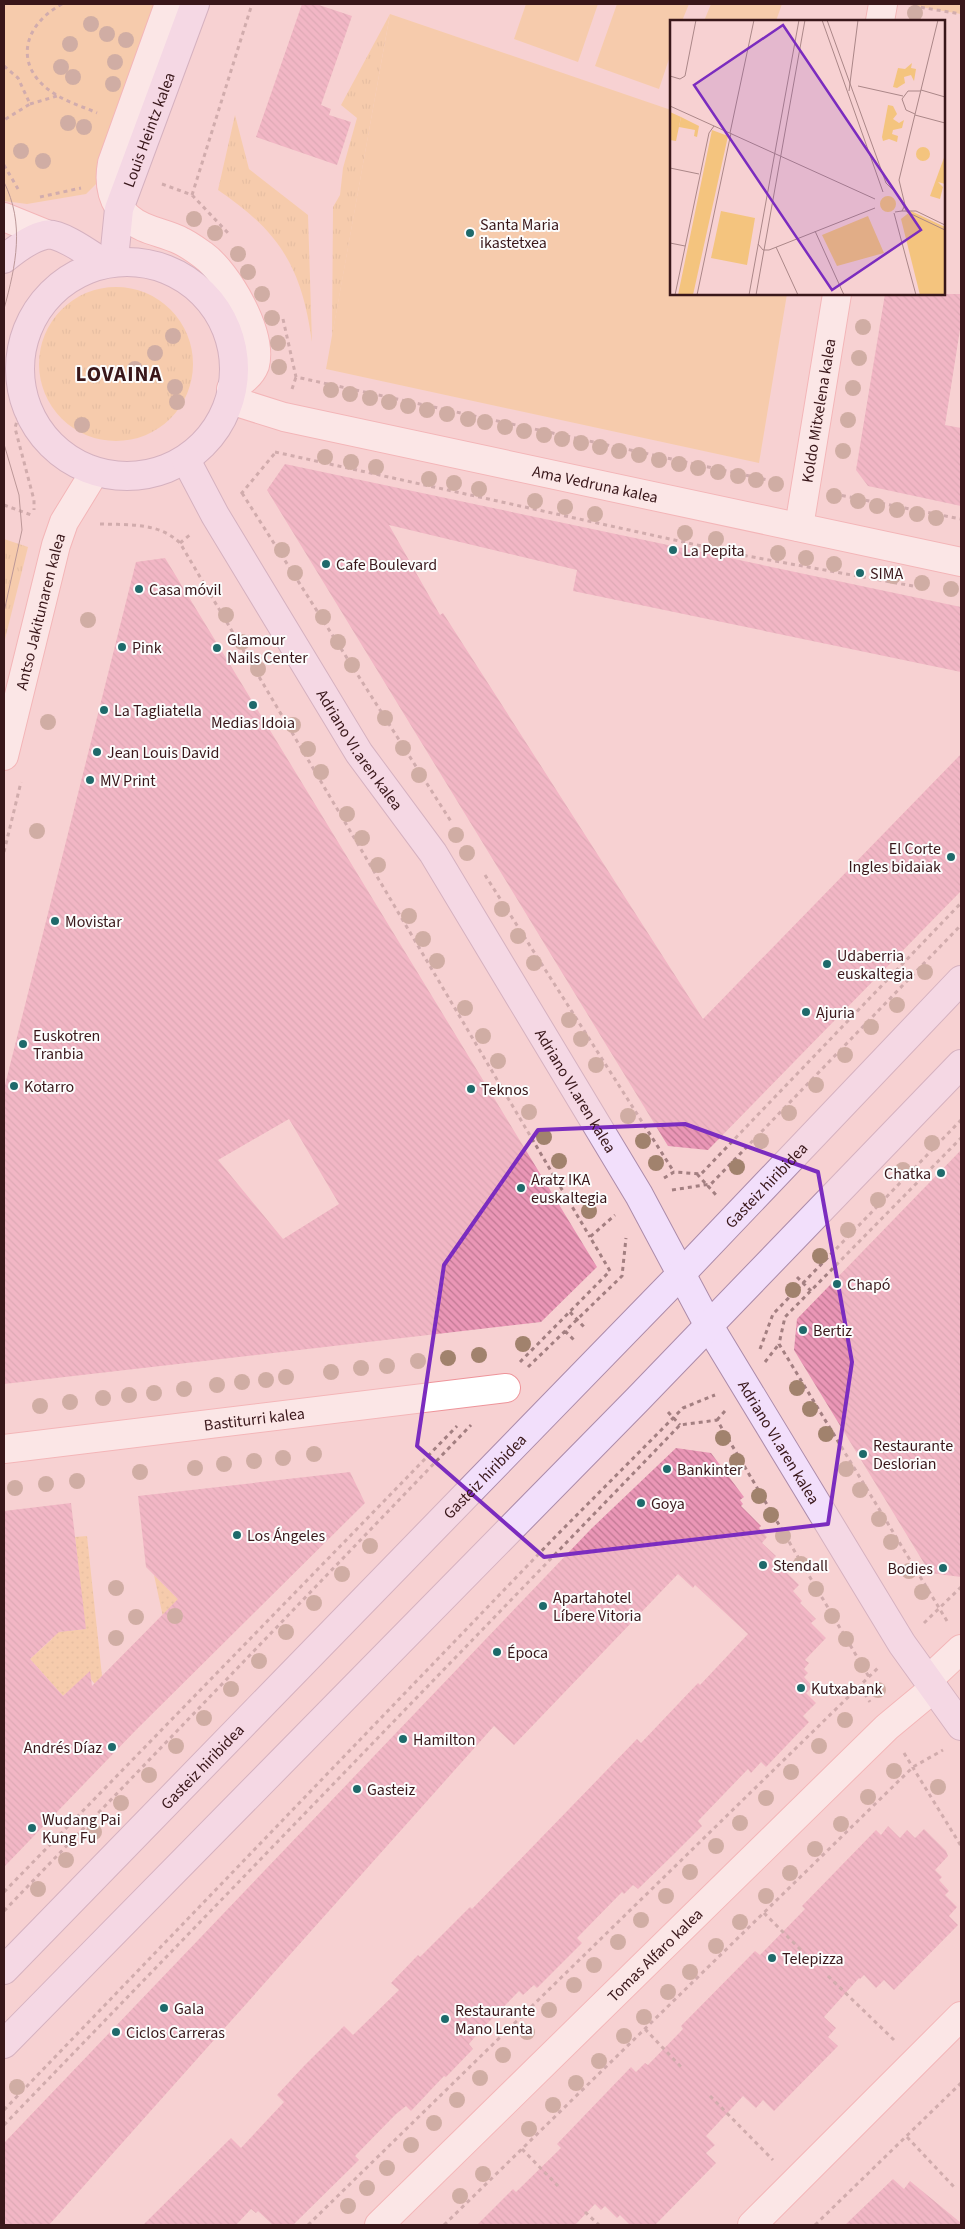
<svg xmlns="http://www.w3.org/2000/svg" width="965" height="2229" font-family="'Source Sans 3',sans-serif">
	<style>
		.grass { fill: url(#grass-tufts) }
		.park { fill: #f4c47e }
		.garden { fill: url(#garden-dots) }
		.building { fill: url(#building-back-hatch); fill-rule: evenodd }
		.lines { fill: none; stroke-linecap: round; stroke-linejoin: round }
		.minor-casing { stroke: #ee949a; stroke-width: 30 }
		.major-casing { stroke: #ac8baa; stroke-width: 30 }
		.path { stroke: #a37f81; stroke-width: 3; stroke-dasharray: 4 4; stroke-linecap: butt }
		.minor { stroke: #fff; stroke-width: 28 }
		.major { stroke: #f2dffb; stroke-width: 28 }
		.tram { stroke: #735052; stroke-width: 1 }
		.tree { fill: #a1826d }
		.marked { fill: none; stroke: #7b2cbf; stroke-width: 4; stroke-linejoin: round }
		.poi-dot { fill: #1e6a6b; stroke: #fcfcfc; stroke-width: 2 }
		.labels { text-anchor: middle; stroke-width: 4; stroke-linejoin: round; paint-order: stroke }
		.street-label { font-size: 16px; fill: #39171a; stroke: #fcfcfc }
		.poi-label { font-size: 16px; fill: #39171a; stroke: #fcfcfc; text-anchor: start }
		.district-label { font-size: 21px; font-weight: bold; letter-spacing: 1px; fill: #39171a; stroke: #fcfcfc }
		.inset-road { fill: none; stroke: #ab8788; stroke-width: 1 }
		.view { fill: #7b2cbf; fill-opacity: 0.15; stroke: #7b2cbf; stroke-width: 2.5 }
		.inset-edge { fill: none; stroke: #39171a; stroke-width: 2.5 }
	</style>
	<defs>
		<pattern id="grass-tufts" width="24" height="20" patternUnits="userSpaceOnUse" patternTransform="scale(1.25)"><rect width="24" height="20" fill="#f4c47e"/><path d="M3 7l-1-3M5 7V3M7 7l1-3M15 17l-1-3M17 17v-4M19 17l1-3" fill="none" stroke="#d2a86c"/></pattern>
		<pattern id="garden-dots" width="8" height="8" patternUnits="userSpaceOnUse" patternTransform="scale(1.25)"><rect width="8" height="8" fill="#f4c47e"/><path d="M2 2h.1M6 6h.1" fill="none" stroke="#d2a86c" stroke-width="1.8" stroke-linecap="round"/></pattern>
		<pattern id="building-back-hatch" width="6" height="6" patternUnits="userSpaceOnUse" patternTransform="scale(1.25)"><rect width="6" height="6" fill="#ea96b6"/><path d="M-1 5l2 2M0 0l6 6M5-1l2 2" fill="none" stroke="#bf7993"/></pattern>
	</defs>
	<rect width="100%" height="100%" fill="#f7d1d2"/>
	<path class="grass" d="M390,14L332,337L333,207L340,195L343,168L357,118L341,105Z
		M235,115L249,169L308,215L312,342C302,268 280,232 218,190Z
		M39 364a77 77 0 1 1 154 0a77 77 0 1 1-154 0Z
		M4,539L28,547L4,643Z"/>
	<path class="park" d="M4,4H164L97,183L86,194L27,204L4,201Z
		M526,4H598L578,62L514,39Z
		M617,4H689L682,21H671V53L659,89L595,66Z
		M711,4H782L776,21H704Z
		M909,4H961V14L909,5Z
		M390,14L671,110V294H787L759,463L326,369Z"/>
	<path class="garden" d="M87,1536L102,1676L95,1684L87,1675L63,1696L30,1659L52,1639L47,1633L85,1629L75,1537Z
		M154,1575L196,1617L169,1645Z"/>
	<path class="building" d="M302,4H316L352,16L321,105L331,109L329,115L351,122L337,165L256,137Z
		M885,294H961V323L945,425L961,428V506L868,486L856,470Z
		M285,464L961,607V672L573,591L577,570L389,525L440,615L443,613L703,1019L961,754V891L708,1150L668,1146L267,490Z
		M165,558L597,1267L541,1322L4,1384V1089L136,562ZM289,1119L339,1204L283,1239L218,1160Z
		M961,1150V1577L930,1573L794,1350L797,1319Z
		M676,1448L711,1453L744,1497L740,1500L743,1504L741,1506L761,1526L759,1528L767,1537L762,1543L776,1556L773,1559L799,1585L793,1591L802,1601L800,1603L816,1619L811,1623L826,1638L805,1660L809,1663L804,1669L808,1673L804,1677L813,1687L806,1693L816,1703L803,1716L809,1722L766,1767L761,1762L751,1773L748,1769L698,1821L702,1826L673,1855L638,1889L633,1885L624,1894L622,1892L577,1938L582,1943L537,1988L534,1985L523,1995L519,1991L478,2033L469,2044L473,2049L446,2077L444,2076L411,2111L406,2106L396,2114L355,2156L359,2160L293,2225H273L258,2211L256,2213L251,2209L236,2225H143L231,2138L241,2148L284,2102L277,2095L304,2066L344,2026L353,2035L399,1990L391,1983L418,1955L420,1957L470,1907L472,1909L637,1739L641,1743L698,1683L700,1685L748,1634L695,1585L693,1588L678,1574L514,1745L494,1726L49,2225H4V2143L591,1529Z
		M350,1472L365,1503L136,1730L4,1867V1511L71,1503L86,1629L59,1632L30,1659L63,1696L90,1671L92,1686L178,1599L146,1567L138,1496Z
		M888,1826L900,1838L907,1830L915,1838L924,1829L946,1851L948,1856L935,1870L942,1877L939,1880L949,1891L945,1895L957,1907L949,1916L958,1925L894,1990L884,1980L876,1988L864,1975L860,1979L859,1978L824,2017L836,2028L828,2037L838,2046L774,2111L763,2100L756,2108L743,2096L706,2136L715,2145L706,2153L716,2163L655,2225H630L620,2215L617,2218L605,2206L601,2210L595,2204L575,2225H477L513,2189L516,2192L561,2148L557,2144L631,2067L636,2072L645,2063L648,2065L683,2029L681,2026L755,1951L760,1955L805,1909L802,1906L876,1830L881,1835Z
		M893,2179L904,2189L910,2181L961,2223V2225H845Z"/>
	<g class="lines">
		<defs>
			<g id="minor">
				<path d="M169,4L112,163C108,184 112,204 129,218C143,231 164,232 181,241C188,244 196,250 203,255C228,273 263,334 255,365C251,376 240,383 231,389"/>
				<path d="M880,21L883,4"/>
				<path d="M4,217L46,234"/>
				<path id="s1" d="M230,400L284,417L961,562"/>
				<path id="s2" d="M799,527L837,294"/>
				<path id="s3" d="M4,756L56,545L64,522L94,473"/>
				<path id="s4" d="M4,1449L506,1388"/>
				<path d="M928,1680L961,1649"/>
				<path id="s5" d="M379,2225L887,1727L934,1688"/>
				<path d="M752,2225L961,2016"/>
			</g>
			<g id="major">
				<path d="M4,259C15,250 31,238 45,235C58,231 90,254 102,262"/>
				<path id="s6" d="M114,259L119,209L195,4"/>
				<circle cx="127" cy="369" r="107"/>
				<path id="s7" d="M186,460L215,515L359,753L433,853L639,1195L709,1326L902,1644L961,1726"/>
				<path id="s8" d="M4,1970L681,1274L961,980"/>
				<path d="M4,2044L637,1400L961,1064"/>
			</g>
		</defs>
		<use href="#minor" class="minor-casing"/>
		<use href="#major" class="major-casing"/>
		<path class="path" d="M62,4C20,27 13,70 58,96C70,103 84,107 97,113
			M913,6L961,14
			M4,66L18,78L30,104L4,120
			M30,104L57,96
			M4,165L18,189
			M162,184L192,195L229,234
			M192,195L252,4
			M40,197L81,188
			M283,319L296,377L777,482
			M292,389L296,377
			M25,392L15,428L34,500V510
			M275,452L747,556L913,586
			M242,493L452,823
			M241,494L275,453
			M834,494L961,519
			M4,505L34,516
			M100,524C128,525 158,522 180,543L590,1237
			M180,543L191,534
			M4,852L21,782
			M485,875L674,1172
			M697,1174L716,1195
			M664,1178L674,1172L701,1174L961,903
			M672,1190L711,1184L961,925
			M797,1277L811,1291
			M570,1312L585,1328
			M565,1331L574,1340
			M760,1349L773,1314L961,1120
			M520,1362L610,1271L590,1237L615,1215
			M765,1362L779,1344
			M528,1367L622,1276L626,1238
			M668,1412L680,1425
			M717,1420L725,1411
			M947,1621L779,1344L785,1317L961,1138
			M924,1623L961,1587
			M860,1687L870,1702
			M904,1753L961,1846
			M4,1892L457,1426
			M4,1911L471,1425
			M764,1913L804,1953
			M828,1976L894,2040
			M645,2029L682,2068
			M710,2096L773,2160
			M4,2110L555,1537L683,1408L715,1395
			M4,2125L680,1425L717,1420L869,1677
			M907,2137L955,2188
			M522,2149L558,2186
			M585,2212L599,2225
			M308,2225L880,1666
			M444,2225L913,1767L943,1750
			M815,2225L961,2083"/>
		<use href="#minor" class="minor"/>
		<use href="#major" class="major"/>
		<path class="tram" d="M4,182C25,224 16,265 4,309
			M4,444L19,495L22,530L4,612"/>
	</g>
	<g class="tree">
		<circle cx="915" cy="13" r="8"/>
		<circle cx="91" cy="24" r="8"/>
		<circle cx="107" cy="34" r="8"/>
		<circle cx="126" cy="40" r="8"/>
		<circle cx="70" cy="44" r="8"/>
		<circle cx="115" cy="62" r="8"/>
		<circle cx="61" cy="67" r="8"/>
		<circle cx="73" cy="77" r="8"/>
		<circle cx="113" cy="84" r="8"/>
		<circle cx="68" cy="123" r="8"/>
		<circle cx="84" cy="127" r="8"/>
		<circle cx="21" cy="151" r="8"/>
		<circle cx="43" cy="161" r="8"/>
		<circle cx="194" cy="219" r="8"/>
		<circle cx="215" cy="233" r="8"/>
		<circle cx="238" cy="254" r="8"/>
		<circle cx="248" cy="272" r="8"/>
		<circle cx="262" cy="294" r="8"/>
		<circle cx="272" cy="318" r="8"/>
		<circle cx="863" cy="327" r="8"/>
		<circle cx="173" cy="336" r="8"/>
		<circle cx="278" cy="343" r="8"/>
		<circle cx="155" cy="353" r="8"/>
		<circle cx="859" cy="358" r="8"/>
		<circle cx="279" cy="367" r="8"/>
		<circle cx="135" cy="369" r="8"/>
		<circle cx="175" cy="387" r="8"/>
		<circle cx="853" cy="388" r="8"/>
		<circle cx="331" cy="390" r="8"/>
		<circle cx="350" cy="394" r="8"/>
		<circle cx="370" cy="398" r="8"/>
		<circle cx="177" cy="402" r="8"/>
		<circle cx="389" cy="402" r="8"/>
		<circle cx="408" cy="406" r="8"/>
		<circle cx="427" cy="410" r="8"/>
		<circle cx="447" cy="414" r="8"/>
		<circle cx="468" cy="419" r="8"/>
		<circle cx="848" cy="420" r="8"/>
		<circle cx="485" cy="422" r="8"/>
		<circle cx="82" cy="425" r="8"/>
		<circle cx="505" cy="427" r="8"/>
		<circle cx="524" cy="431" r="8"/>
		<circle cx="544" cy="435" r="8"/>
		<circle cx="562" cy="439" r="8"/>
		<circle cx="581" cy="443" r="8"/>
		<circle cx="600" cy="447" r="8"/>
		<circle cx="619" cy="451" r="8"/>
		<circle cx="843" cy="451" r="8"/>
		<circle cx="639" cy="455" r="8"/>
		<circle cx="325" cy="457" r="8"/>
		<circle cx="659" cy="460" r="8"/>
		<circle cx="351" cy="462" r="8"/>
		<circle cx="679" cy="464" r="8"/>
		<circle cx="376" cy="467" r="8"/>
		<circle cx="698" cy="468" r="8"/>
		<circle cx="718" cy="472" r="8"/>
		<circle cx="738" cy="476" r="8"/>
		<circle cx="429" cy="479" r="8"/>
		<circle cx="756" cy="480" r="8"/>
		<circle cx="454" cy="483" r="8"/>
		<circle cx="776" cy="484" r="8"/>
		<circle cx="479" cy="489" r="8"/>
		<circle cx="834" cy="496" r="8"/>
		<circle cx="535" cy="501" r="8"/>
		<circle cx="858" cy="501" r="8"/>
		<circle cx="877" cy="506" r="8"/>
		<circle cx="565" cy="507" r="8"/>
		<circle cx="897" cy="510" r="8"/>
		<circle cx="595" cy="514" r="8"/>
		<circle cx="917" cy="514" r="8"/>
		<circle cx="936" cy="518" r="8"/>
		<circle cx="685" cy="533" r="8"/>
		<circle cx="716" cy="539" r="8"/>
		<circle cx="282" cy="550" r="8"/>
		<circle cx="778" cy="553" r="8"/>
		<circle cx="806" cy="558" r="8"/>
		<circle cx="834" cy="564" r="8"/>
		<circle cx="295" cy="573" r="8"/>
		<circle cx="893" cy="576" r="8"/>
		<circle cx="922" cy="583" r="8"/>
		<circle cx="951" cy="589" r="8"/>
		<circle cx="226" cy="615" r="8"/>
		<circle cx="323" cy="617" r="8"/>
		<circle cx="88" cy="620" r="8"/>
		<circle cx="242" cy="642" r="8"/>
		<circle cx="338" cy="642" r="8"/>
		<circle cx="352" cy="665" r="8"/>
		<circle cx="258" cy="669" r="8"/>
		<circle cx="385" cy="718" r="8"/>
		<circle cx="48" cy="722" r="8"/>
		<circle cx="293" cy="725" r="8"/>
		<circle cx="403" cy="748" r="8"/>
		<circle cx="308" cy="749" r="8"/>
		<circle cx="321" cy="772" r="8"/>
		<circle cx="419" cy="775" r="8"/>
		<circle cx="347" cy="814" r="8"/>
		<circle cx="37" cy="831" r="8"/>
		<circle cx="456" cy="835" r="8"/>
		<circle cx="362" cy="838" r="8"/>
		<circle cx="467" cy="853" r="8"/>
		<circle cx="378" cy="865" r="8"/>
		<circle cx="502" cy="909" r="8"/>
		<circle cx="409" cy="916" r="8"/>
		<circle cx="518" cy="936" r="8"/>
		<circle cx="423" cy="939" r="8"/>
		<circle cx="437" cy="961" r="8"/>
		<circle cx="534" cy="963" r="8"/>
		<circle cx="925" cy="972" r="8"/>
		<circle cx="897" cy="1005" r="8"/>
		<circle cx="465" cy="1008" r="8"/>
		<circle cx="569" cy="1020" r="8"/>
		<circle cx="871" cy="1027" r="8"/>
		<circle cx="483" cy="1036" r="8"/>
		<circle cx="581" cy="1039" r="8"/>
		<circle cx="845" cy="1055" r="8"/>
		<circle cx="498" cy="1061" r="8"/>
		<circle cx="596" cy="1065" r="8"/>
		<circle cx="816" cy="1085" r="8"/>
		<circle cx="529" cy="1112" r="8"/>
		<circle cx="789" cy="1113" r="8"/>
		<circle cx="628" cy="1116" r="8"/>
		<circle cx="544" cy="1137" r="8"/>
		<circle cx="643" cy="1141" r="8"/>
		<circle cx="761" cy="1141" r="8"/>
		<circle cx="932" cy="1143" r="8"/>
		<circle cx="559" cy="1161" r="8"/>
		<circle cx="656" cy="1163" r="8"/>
		<circle cx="737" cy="1167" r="8"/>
		<circle cx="903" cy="1170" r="8"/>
		<circle cx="878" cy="1200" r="8"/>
		<circle cx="589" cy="1211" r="8"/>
		<circle cx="848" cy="1230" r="8"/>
		<circle cx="820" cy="1256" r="8"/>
		<circle cx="793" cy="1290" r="8"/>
		<circle cx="523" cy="1344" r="8"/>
		<circle cx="479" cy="1355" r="8"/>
		<circle cx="448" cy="1358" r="8"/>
		<circle cx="418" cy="1361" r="8"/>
		<circle cx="387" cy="1366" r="8"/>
		<circle cx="361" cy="1368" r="8"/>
		<circle cx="331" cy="1372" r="8"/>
		<circle cx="286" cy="1377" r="8"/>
		<circle cx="266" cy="1380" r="8"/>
		<circle cx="242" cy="1382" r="8"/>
		<circle cx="217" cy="1385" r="8"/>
		<circle cx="797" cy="1388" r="8"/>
		<circle cx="184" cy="1389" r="8"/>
		<circle cx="154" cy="1393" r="8"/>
		<circle cx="129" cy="1395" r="8"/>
		<circle cx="103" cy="1398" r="8"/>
		<circle cx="70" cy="1402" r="8"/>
		<circle cx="40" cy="1406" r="8"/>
		<circle cx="810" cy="1409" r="8"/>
		<circle cx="826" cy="1434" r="8"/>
		<circle cx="723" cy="1438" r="8"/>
		<circle cx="314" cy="1454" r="8"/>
		<circle cx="283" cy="1458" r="8"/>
		<circle cx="254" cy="1461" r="8"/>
		<circle cx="737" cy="1461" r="8"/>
		<circle cx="224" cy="1464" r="8"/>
		<circle cx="195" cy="1468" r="8"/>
		<circle cx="846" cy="1469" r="8"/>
		<circle cx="140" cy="1472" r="8"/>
		<circle cx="77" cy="1481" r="8"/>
		<circle cx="46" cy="1484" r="8"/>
		<circle cx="15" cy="1488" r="8"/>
		<circle cx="860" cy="1490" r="8"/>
		<circle cx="759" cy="1496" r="8"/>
		<circle cx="771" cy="1515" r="8"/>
		<circle cx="879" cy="1519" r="8"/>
		<circle cx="783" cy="1536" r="8"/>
		<circle cx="891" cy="1542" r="8"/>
		<circle cx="370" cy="1546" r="8"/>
		<circle cx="801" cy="1564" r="8"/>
		<circle cx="909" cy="1571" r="8"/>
		<circle cx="342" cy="1574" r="8"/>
		<circle cx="116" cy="1588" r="8"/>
		<circle cx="816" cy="1589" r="8"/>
		<circle cx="922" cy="1592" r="8"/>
		<circle cx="314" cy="1603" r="8"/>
		<circle cx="175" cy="1616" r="8"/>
		<circle cx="832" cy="1616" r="8"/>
		<circle cx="136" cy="1617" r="8"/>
		<circle cx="286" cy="1632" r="8"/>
		<circle cx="116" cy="1638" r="8"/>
		<circle cx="846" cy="1639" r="8"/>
		<circle cx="259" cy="1661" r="8"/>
		<circle cx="862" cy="1665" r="8"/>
		<circle cx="231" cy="1689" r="8"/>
		<circle cx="878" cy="1690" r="8"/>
		<circle cx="204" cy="1718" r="8"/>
		<circle cx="845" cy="1720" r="8"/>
		<circle cx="176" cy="1746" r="8"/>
		<circle cx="819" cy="1746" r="8"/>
		<circle cx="894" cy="1771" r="8"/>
		<circle cx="791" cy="1772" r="8"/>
		<circle cx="149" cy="1775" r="8"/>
		<circle cx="938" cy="1787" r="8"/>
		<circle cx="868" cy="1797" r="8"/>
		<circle cx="766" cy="1798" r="8"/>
		<circle cx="121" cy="1803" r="8"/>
		<circle cx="740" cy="1823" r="8"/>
		<circle cx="841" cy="1824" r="8"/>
		<circle cx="94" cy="1832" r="8"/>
		<circle cx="716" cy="1846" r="8"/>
		<circle cx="815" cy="1849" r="8"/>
		<circle cx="66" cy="1860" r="8"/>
		<circle cx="690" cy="1872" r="8"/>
		<circle cx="790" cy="1873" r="8"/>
		<circle cx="38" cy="1889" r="8"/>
		<circle cx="666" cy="1896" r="8"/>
		<circle cx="766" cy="1896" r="8"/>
		<circle cx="641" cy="1920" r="8"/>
		<circle cx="740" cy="1922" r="8"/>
		<circle cx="618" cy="1942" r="8"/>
		<circle cx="716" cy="1946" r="8"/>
		<circle cx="594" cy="1965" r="8"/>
		<circle cx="690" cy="1972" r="8"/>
		<circle cx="574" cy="1985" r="8"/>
		<circle cx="668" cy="1992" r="8"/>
		<circle cx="549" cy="2010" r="8"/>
		<circle cx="644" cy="2017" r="8"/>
		<circle cx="527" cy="2032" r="8"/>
		<circle cx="624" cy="2036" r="8"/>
		<circle cx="503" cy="2055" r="8"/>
		<circle cx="599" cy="2061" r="8"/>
		<circle cx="480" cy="2078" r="8"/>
		<circle cx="576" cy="2083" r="8"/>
		<circle cx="17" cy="2087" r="8"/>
		<circle cx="457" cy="2100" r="8"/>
		<circle cx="553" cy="2105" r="8"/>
		<circle cx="434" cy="2123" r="8"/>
		<circle cx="529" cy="2129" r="8"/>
		<circle cx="411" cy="2145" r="8"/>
		<circle cx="387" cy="2168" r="8"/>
		<circle cx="483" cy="2174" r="8"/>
		<circle cx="367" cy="2188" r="8"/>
		<circle cx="460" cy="2196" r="8"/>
		<circle cx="348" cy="2206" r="8"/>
	</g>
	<path d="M0 0H965V2229H0ZM685,1124L818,1172L852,1362L828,1524L544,1557L417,1446L444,1265L538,1130Z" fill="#f7d1d2" fill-opacity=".55" fill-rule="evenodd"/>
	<path class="marked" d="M685,1124L818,1172L852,1362L828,1524L544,1557L417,1446L444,1265L538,1130Z"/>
	<g class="poi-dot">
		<circle cx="470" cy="233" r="5"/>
		<circle cx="673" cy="550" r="5"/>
		<circle cx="326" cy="564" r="5"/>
		<circle cx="860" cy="573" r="5"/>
		<circle cx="139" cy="589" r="5"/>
		<circle cx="122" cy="647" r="5"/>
		<circle cx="217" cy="648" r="5"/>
		<circle cx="253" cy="705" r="5"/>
		<circle cx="104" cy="710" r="5"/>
		<circle cx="97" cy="752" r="5"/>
		<circle cx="90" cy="780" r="5"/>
		<circle cx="951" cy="857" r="5"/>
		<circle cx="55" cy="921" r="5"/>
		<circle cx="827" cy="964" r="5"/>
		<circle cx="806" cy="1012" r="5"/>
		<circle cx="23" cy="1044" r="5"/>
		<circle cx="14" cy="1086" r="5"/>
		<circle cx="471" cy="1089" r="5"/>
		<circle cx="941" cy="1173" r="5"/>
		<circle cx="521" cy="1188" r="5"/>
		<circle cx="837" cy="1284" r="5"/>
		<circle cx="803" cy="1330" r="5"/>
		<circle cx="863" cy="1454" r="5"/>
		<circle cx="667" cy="1469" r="5"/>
		<circle cx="641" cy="1503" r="5"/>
		<circle cx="237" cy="1535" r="5"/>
		<circle cx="763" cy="1565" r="5"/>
		<circle cx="943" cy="1568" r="5"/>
		<circle cx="543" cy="1606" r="5"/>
		<circle cx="497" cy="1652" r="5"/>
		<circle cx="801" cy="1688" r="5"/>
		<circle cx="403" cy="1739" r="5"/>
		<circle cx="112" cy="1747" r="5"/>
		<circle cx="357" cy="1789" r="5"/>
		<circle cx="32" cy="1828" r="5"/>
		<circle cx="772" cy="1958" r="5"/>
		<circle cx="164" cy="2008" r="5"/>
		<circle cx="445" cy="2019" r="5"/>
		<circle cx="116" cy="2032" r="5"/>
	</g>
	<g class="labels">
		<g class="street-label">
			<text dy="6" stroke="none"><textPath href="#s6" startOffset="135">Louis Heintz kalea</textPath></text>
			<text dy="6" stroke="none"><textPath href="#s2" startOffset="118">Koldo Mitxelena kalea</textPath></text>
			<text dy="6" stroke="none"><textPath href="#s1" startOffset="375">Ama Vedruna kalea</textPath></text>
			<text dy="6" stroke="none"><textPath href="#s3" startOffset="149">Antso Jakitunaren kalea</textPath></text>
			<text dy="6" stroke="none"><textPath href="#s7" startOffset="338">Adriano VI.aren kalea</textPath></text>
			<text dy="6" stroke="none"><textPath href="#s7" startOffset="742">Adriano VI.aren kalea</textPath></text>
			<text dy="6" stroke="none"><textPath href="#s8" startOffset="1094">Gasteiz hiribidea</textPath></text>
			<text dy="6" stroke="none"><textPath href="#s4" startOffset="252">Bastiturri kalea</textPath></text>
			<text dy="6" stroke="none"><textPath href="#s7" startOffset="1148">Adriano VI.aren kalea</textPath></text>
			<text dy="6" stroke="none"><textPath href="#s8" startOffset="689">Gasteiz hiribidea</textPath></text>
			<text dy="6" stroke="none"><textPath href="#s8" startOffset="284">Gasteiz hiribidea</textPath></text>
			<text dy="6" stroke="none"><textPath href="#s5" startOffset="386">Tomas Alfaro kalea</textPath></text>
		</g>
		<g class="poi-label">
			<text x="480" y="230">Santa Maria<tspan x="480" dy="18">ikastetxea</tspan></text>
			<text x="683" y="556">La Pepita</text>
			<text x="336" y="570">Cafe Boulevard</text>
			<text x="870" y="579">SIMA</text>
			<text x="149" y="595">Casa móvil</text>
			<text x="227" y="645">Glamour<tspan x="227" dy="18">Nails Center</tspan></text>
			<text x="132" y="653">Pink</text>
			<text x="114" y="716">La Tagliatella</text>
			<text x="253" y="728" text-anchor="middle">Medias Idoia</text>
			<text x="107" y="758">Jean Louis David</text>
			<text x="100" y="786">MV Print</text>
			<text x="941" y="854" text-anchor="end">El Corte<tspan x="941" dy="18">Ingles bidaiak</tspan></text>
			<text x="65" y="927">Movistar</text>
			<text x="837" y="961">Udaberria<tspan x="837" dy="18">euskaltegia</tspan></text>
			<text x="816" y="1018">Ajuria</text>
			<text x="33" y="1041">Euskotren<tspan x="33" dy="18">Tranbia</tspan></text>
			<text x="24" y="1092">Kotarro</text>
			<text x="481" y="1095">Teknos</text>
			<text x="931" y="1179" text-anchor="end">Chatka</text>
			<text x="531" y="1185">Aratz IKA<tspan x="531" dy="18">euskaltegia</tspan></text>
			<text x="847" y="1290">Chapó</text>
			<text x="813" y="1336">Bertiz</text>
			<text x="873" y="1451">Restaurante<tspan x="873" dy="18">Deslorian</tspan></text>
			<text x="677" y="1475">Bankinter</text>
			<text x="651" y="1509">Goya</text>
			<text x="247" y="1541">Los Ángeles</text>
			<text x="773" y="1571">Stendall</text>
			<text x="933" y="1574" text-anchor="end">Bodies</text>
			<text x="553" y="1603">Apartahotel<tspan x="553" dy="18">Líbere Vitoria</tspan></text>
			<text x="507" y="1658">Época</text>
			<text x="811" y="1694">Kutxabank</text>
			<text x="413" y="1745">Hamilton</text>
			<text x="102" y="1753" text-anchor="end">Andrés Díaz</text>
			<text x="367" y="1795">Gasteiz</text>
			<text x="42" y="1825">Wudang Pai<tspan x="42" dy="18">Kung Fu</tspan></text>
			<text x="782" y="1964">Telepizza</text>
			<text x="174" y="2014">Gala</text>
			<text x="455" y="2016">Restaurante<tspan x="455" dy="18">Mano Lenta</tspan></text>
			<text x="126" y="2038">Ciclos Carreras</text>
		</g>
		<g class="district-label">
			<text x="119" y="381">LOVAINA</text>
		</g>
	</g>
	<g transform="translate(670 20)">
		<rect width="275" height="275" fill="#f7d1d2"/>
		<path d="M11,97L29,106L27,117L24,116L25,110L9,107ZM246 134a7 7 0 1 1 14 0a7 7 0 1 1-14 0ZM210 184a8 8 0 1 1 16 0a8 8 0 1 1-16 0Z" fill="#f4c47e"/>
		<path d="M0,92L11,97L6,121L0,120ZM42,110L58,116L23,275H8ZM51,191L85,198L77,245L41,238ZM241,191L275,207V275H250L231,199ZM198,196L214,233L167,246L152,215Z" fill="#f4c47e"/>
		<path d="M242,43L241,48L246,49L244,61L241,55L234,57L235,63L227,68L223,67L228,48L235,49ZM218,85L223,86L227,94L223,99L229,103L234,100L232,108L223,110L222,114L228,116L227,122L219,119L213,121L212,117ZM275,135V164L268,162L273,167L270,179L260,176Z" fill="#f4c47e"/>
		<path class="inset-road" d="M152,0L213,172M157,0L216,163L227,174L237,192L275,210M0,56L10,59L15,56L26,0M188,66L233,76M251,70L275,77M179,71L188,0M0,86L205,179M245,94L236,90L232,79L238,71H251M245,95L275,103M60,113L84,0M0,148L29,154M232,191H246L275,205M225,192L232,191L235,185L229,160L268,0M224,193L246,275M145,211L174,275M0,223L15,226M88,224L93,230H99L205,188M106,227L128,275M5,275L39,113L44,106M27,275L61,113M79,275L129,0M86,275L135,0"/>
		<path class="view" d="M113,5L251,210L162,270L24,65Z"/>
		<rect width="275" height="275" class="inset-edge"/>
	</g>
	<rect width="965" height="2229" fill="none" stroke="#39171a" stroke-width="10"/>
</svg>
